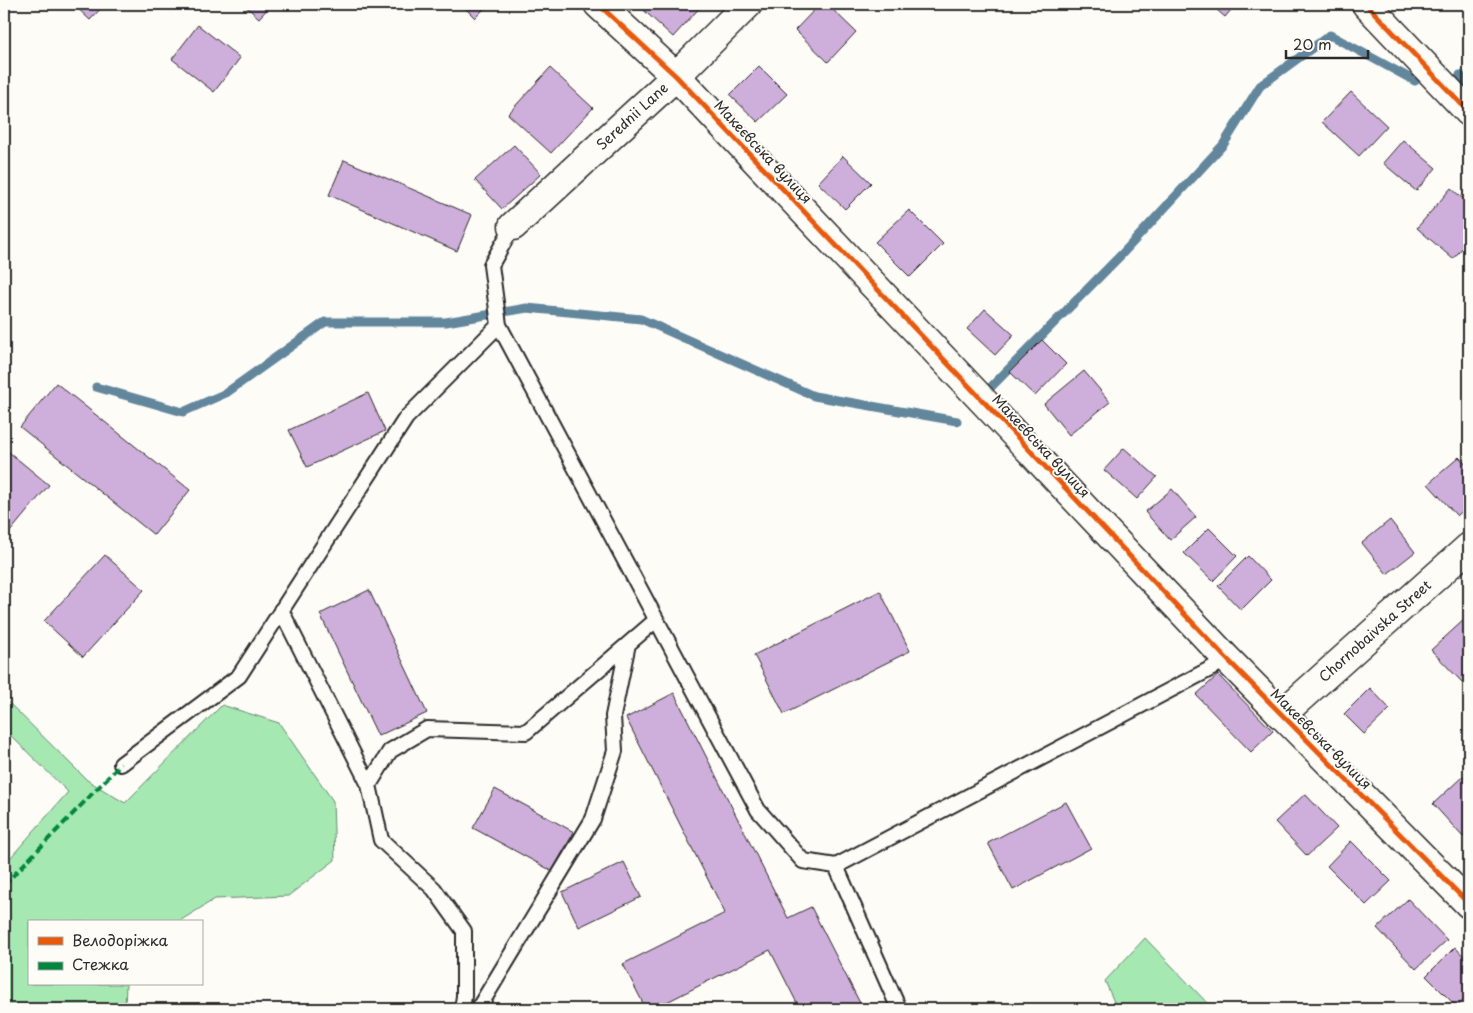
<svg xmlns="http://www.w3.org/2000/svg" width="1473" height="1013" font-family="'Playpen Sans',sans-serif">
	<style>
		.green { fill: #a5e8b2; stroke: #688a6e }
		.lines { fill: none; stroke-linecap: round; stroke-linejoin: round }
		.stream { stroke: #62869c; stroke-width: 9 }
		.building { fill: #ceaeda; stroke: #2b2b2b }
		.lane-casing { stroke: #2b2b2b; stroke-width: 18 }
		.street-casing { stroke: #2b2b2b; stroke-width: 31 }
		.path { stroke: #2b2b2b; stroke-width: 3; stroke-dasharray: 1 4; stroke-linecap: butt }
		.lane { stroke: #fdfcf7; stroke-width: 14 }
		.street { stroke: #fdfcf7; stroke-width: 28 }
		.quiet { stroke: #00873e; stroke-width: 4; stroke-dasharray: 8 4; stroke-linecap: butt }
		.cycleway-casing { stroke: #fdfcf7; stroke-width: 8 }
		.cycleway { stroke: #e8590c; stroke-width: 5 }
		.labels { text-anchor: middle; stroke-width: 4; stroke-linejoin: round; paint-order: stroke }
		.street-label { font-size: 14px; fill: #2b2b2b; stroke: #fdfcf7 }
	</style>
	<rect width="100%" height="100%" fill="#fdfcf7"/>
	<filter id="ink" filterUnits="userSpaceOnUse"><feTurbulence type="fractalNoise" baseFrequency=".02" numOctaves="2"/><feDisplacementMap in="SourceGraphic" scale="10" xChannelSelector="R" yChannelSelector="G"/><feConvolveMatrix kernelMatrix="1 2 1 2 8 2 1 2 1" color-interpolation-filters="sRGB"/></filter>
	<g filter="url(#ink)">
		<path class="green" d="M4,698L87,780L125,803L222,705L279,723L333,801L335,860L288,896L215,899L178,922H29V984H126L125,1009H4V865L68,792L4,729Z
			M1145,938L1213,1009H1117L1105,981Z"/>
		<g class="lines">
			<path class="stream" d="M1460,75L1469,84
				M96,387L183,412L226,393L325,322H446L527,308L641,319L814,396L957,421
				M991,387L1122,254L1223,145L1260,86L1330,35L1415,81"/>
		</g>
		<path class="building" d="M73,4H105L90,20Z
			M243,4H272L259,18Z
			M461,4H489L475,18Z
			M637,4H703L673,37Z
			M820,4H827L856,32L828,62L795,30Z
			M1210,4H1236L1225,17Z
			M198,25L240,58L214,92L172,59Z
			M759,66L787,94L758,122L730,95Z
			M550,68L593,108L551,153L508,114Z
			M1351,92L1387,126L1359,156L1322,122Z
			M1403,140L1436,168L1416,191L1383,163Z
			M514,145L541,174L502,209L475,180Z
			M843,156L871,183L845,209L818,183Z
			M344,160L472,215L457,251L329,195Z
			M1451,188L1469,204V240L1453,259L1417,228Z
			M909,210L943,244L910,277L875,242Z
			M985,309L1014,335L995,355L967,329Z
			M1042,340L1066,364L1035,396L1010,372Z
			M1084,371L1110,402L1069,435L1044,404Z
			M56,383L190,490L154,535L20,427Z
			M368,393L385,431L307,467L289,430Z
			M4,448L49,485L4,539Z
			M1124,448L1157,477L1137,499L1104,470Z
			M1459,457L1469,468V505L1457,516L1428,484Z
			M1172,489L1196,517L1170,540L1145,512Z
			M1390,520L1415,552L1387,574L1362,543Z
			M1209,528L1237,556L1213,581L1184,553Z
			M105,555L144,590L83,657L44,621Z
			M1248,556L1271,580L1241,610L1218,586Z
			M369,590L427,713L378,736L320,614Z
			M880,591L910,651L784,714L754,655Z
			M1466,618L1469,622V675L1462,682L1431,650Z
			M1218,675L1273,731L1251,752L1196,695Z
			M1370,688L1390,709L1364,734L1344,714Z
			M674,693L788,918L811,907L862,1007L857,1009H800L770,950L653,1009H646L623,964L725,913L626,718Z
			M1463,776L1469,782V831L1463,837L1433,804Z
			M495,789L574,832L552,871L473,828Z
			M1305,794L1337,828L1307,856L1275,822Z
			M1066,802L1091,848L1013,890L988,843Z
			M1351,841L1391,881L1366,905L1327,866Z
			M624,862L641,897L579,927L562,892Z
			M1408,899L1447,940L1416,969L1377,928Z
			M1455,947L1469,962V994L1457,1007L1426,976Z"/>
		<g class="lines">
			<defs>
				<path id="lane" d="M499,325L491,265L513,226
					M281,610L369,785L381,840L434,889L464,931V996L462,1009
					M121,764L239,676L406,418L499,325L758,810L803,861L836,866L1212,668L1226,658
					M369,785L390,751L427,729L526,732L656,620
					M836,866L899,1009
					M478,1009L593,819L615,751L613,716L628,644"/>
				<g id="street">
					<path d="M598,4L676,76L1226,658L1469,904"/>
					<path d="M1366,4L1469,112"/>
					<path id="s1" d="M513,226L676,76L748,4"/>
					<path id="s2" d="M1281,715L1469,547"/>
				</g>
			</defs>
			<use href="#lane" class="lane-casing"/>
			<use href="#street" class="street-casing"/>
			<path class="path" d="M1458,4L1469,15"/>
			<use href="#lane" class="lane"/>
			<use href="#street" class="street"/>
			<path class="quiet" d="M4,885L121,764"/>
			<defs>
				<path id="cycleway" d="M598,4L676,76L1226,658L1469,904
					M1366,4L1469,112"/>
			</defs>
			<use href="#cycleway" class="cycleway-casing"/>
			<use href="#cycleway" class="cycleway"/>
		</g>
	</g>
	<g class="labels">
		<g class="street-label">
			<text dy="5" stroke="none"><textPath href="#s1" startOffset="162">Serednii Lane</textPath></text>
			<text transform="translate(763 152) rotate(47)" y="5">Макеєвська вулиця</text>
			<text transform="translate(1041 446) rotate(47)" y="5">Макеєвська вулиця</text>
			<text dy="5" stroke="none"><textPath href="#s2" startOffset="126">Chornobaivska Street</textPath></text>
			<text transform="translate(1321 739) rotate(45)" y="5">Макеєвська вулиця</text>
		</g>
	</g>
	<rect width="1473" height="1013" fill="none" stroke="#fdfcf7" stroke-width="20"/>
	<rect x="10" y="10" width="1453" height="993" fill="none" stroke="#2b2b2b" stroke-width="2" filter="url(#ink)"/>
	<rect x="28" y="920" width="175" height="65" fill="#fdfcf7" stroke="#a9a8a5"/>
	<rect x="38" y="937" width="25" height="8" fill="#e8590c" stroke="#a9a8a5"/>
	<text x="72" y="946" font-size="15" fill="#2b2b2b">Велодоріжка</text>
	<rect x="38" y="962" width="25" height="8" fill="#00873e" stroke="#a9a8a5"/>
	<text x="72" y="970" font-size="15" fill="#2b2b2b">Стежка</text>
	<path d="M1286 50v8h82v-8" fill="none" stroke="#2b2b2b" stroke-width="2.5"/>
	<text x="1293" y="50" font-size="15" fill="#2b2b2b" stroke="#fdfcf7" stroke-width="4" paint-order="stroke">20 m</text>
</svg>
